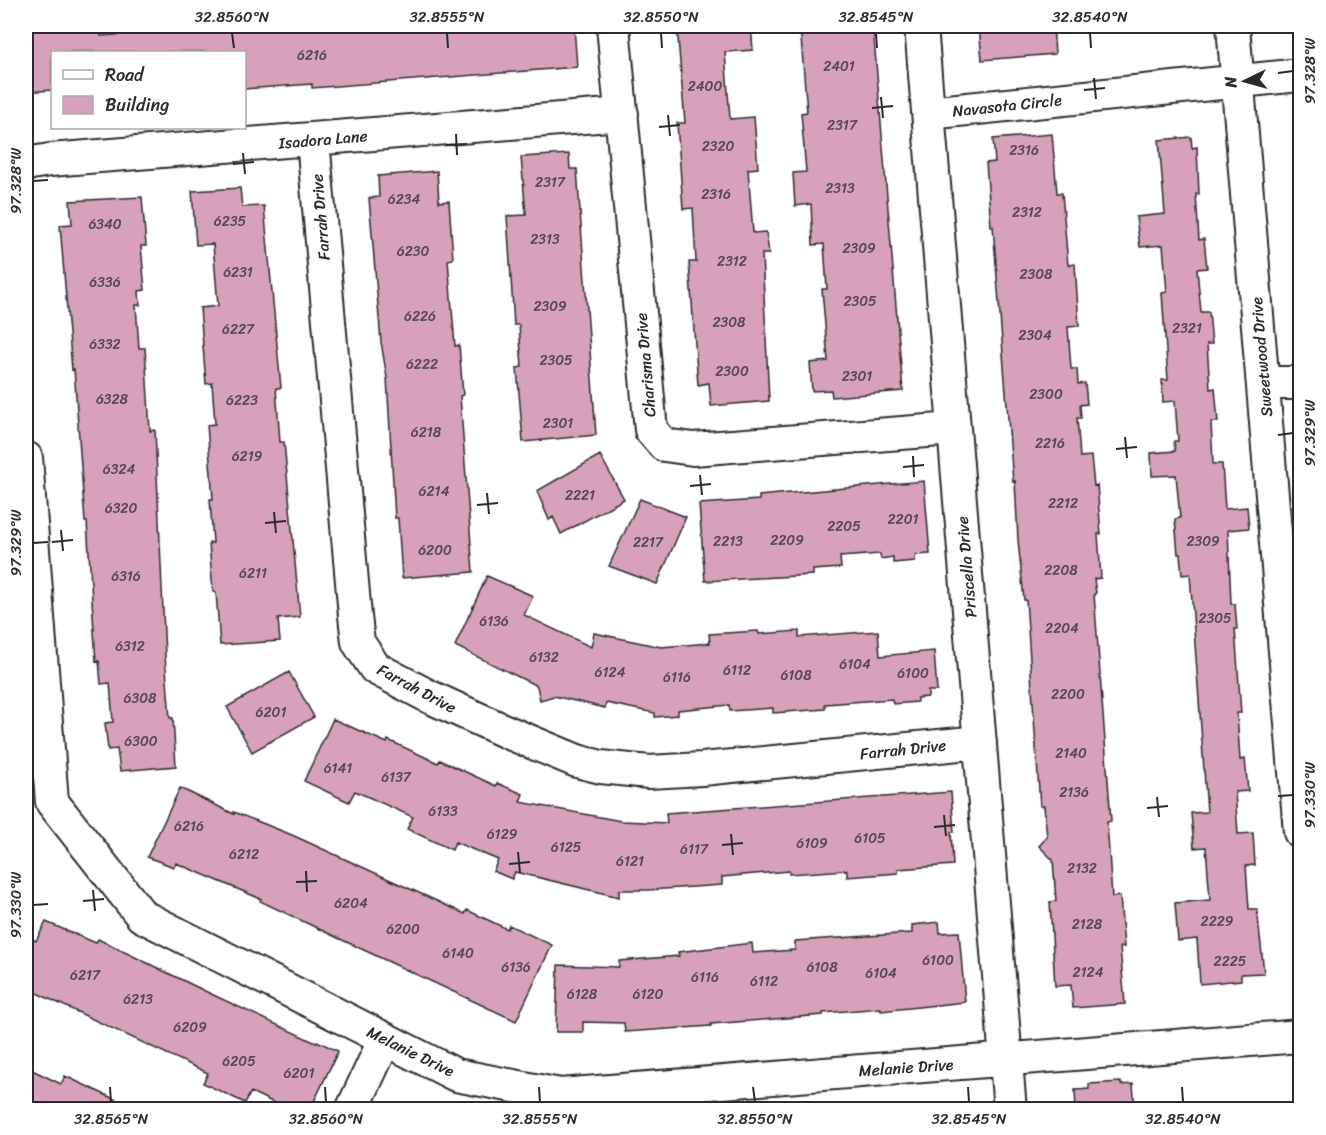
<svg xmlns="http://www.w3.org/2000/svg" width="1326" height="1135" font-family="Sriracha,sans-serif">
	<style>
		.building { fill: #d6a1b9; stroke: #2b2b2b; stroke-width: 1.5 }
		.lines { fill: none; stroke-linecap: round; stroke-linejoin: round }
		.street-casing { stroke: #2b2b2b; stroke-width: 36 }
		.street { stroke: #fff; stroke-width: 32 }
		.ticks { fill: none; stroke: #2b2b2b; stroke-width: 2 }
		.labels { text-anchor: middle; stroke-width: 4.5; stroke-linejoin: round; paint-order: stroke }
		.number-label { font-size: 14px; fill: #56484e }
		.street-label { font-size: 16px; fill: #2b2b2b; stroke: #fff }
		.neatline { fill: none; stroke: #2b2b2b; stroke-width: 2 }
		.ticks-label { font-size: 15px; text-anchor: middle; fill: #2b2b2b }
	</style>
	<rect width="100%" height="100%" fill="#fff"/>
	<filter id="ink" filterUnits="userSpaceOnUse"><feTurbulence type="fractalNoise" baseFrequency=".0167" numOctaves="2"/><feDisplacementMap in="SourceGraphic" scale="12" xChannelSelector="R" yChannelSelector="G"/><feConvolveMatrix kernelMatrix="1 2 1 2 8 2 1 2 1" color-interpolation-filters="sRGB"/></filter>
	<g filter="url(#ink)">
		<path class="building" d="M81,26H100L101,36L141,33L140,26H574L577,67L312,88V84L244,89V52H52V90L26,92V30Z
			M677,26H751L753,50L725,52L730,119L754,117L758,168L748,169L753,233L766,232L769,254H762L769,401L711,406L709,383L698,385L689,262H696L693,208L683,209L677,123H685Z
			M800,26H873L903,391L832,397L831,390L812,391L810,363L828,361L822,289H827L824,244L813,245L811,204L795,206L793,173L806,172L801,113L807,112Z
			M979,26H1053L1055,54L982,60Z
			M1052,134L1057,193H1062L1068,265L1075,264L1079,326L1068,327L1071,369H1077L1078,384L1085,383L1087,404L1080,405L1081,418H1077L1080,457L1091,456L1094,486L1097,485L1101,534H1098L1101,578L1094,579L1096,593L1094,594L1111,821L1107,822L1112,897L1120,896L1124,947H1120L1125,1004L1073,1008L1071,985L1055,986L1050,902L1056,901L1053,860L1039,846L1047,837L1044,806H1040L1026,600H1024L1018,540L1015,481L1013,482L993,226H991L986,163L995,162L993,139Z
			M1191,137L1192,148L1197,147L1199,194H1196L1199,240L1204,239L1207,268L1197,269L1201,312H1209L1212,344H1207L1210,389L1215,388L1218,422H1211L1213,464H1222L1225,509L1247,507L1249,528L1228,530L1231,604H1235L1237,629H1235L1241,713H1237L1240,760L1245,759L1248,791L1235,792L1238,834L1253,833L1255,865L1246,866L1249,909H1257L1264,973L1241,974V980L1200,984L1197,939L1178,941L1175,903L1210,900L1206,847L1194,848L1191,813L1207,812L1190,574L1182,575L1180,554H1178L1175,519L1180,518L1176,475L1152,476L1151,453L1175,451L1174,441H1178L1175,401L1163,402L1162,380H1168L1162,293L1167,292L1163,245L1140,247L1136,217L1165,214L1159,140Z
			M569,154L570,169H577L596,435L523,442L517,368L522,367L519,325H514L507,216L526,215L521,157Z
			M437,171L439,202L449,201L453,259L448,260L455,346L459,345L463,395L460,396L473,572L402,578L398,518H395L387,378L381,342L369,198L379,197L378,176Z
			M240,188L242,207L264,206L281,388H276L280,442H284L300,617L278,619L280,641L220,645L216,592H213L209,543H213L210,499H213L207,425L215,424L212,383L206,384L200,308L218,306L213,244L196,245L192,191Z
			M142,197L146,246H141L145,290L139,291L140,305H136L139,348H145L150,431L155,430L165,656L170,718H173L176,766L120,771L117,749L108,750L105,723L113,722L110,683L101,684L99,661L96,662L87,522H85L74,369L72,370L60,225L72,224L70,201Z
			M600,455L624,499L561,534L553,517L549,520L537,491Z
			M924,481L930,554L915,555V561L893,563V557L881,559L880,554L840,557L841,568L813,570V575L705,581L699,504L759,500V496L779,494Z
			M640,499L686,517L657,584L609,566Z
			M487,576L533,596L524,615L591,647L594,633L661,647L710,643L709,634L758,631L759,634L799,631V637L878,631L880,656L934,651L937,691H928V697L917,698V702L893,704L892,699L825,704V709L773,713V708L730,711L729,705L678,710V715L655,717V713L606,703L605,708L554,696L540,700L537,686L455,646Z
			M289,672L314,717L252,752L227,707Z
			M333,719L387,743L388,740L438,763L440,760L496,786L497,783L523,794L520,802L621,821L667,823L666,813L951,792L954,832H951L953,865L898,869V873L847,877V870L789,874V871L722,877V885L649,890H619V897L515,872L512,879L493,871L498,860L455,842L452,850L407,829L413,817L355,791L349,802L304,781Z
			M180,788L234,814V812L292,835L465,914L467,910L507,929L509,925L552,945L516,1021L338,938L260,901L261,899L176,863L174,867L147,857Z
			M46,922L96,943L98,939L209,993L316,1043L317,1041L338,1051L310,1110H289L251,1092L245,1103L203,1083L208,1073L26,988V936L36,941Z
			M939,922L940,933L959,932L965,1002L881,1011V1008L823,1013V1015L711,1024V1026L625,1032L624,1023L583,1022V1032H556L558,965L619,967V961L679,956L678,952L752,943L753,953L795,950V941L912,933V925Z
			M26,1067L61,1084L65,1076L138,1110H26Z
			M1121,1082V1085L1133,1084L1135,1110H1076L1075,1090L1089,1089V1084Z"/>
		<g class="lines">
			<defs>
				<path id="street" d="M613,26L651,430L664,445L693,449L954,429
					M921,26L1010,1110
					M1233,26L1300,832
					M928,113L1300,75
					M313,140L355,616L358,642L375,668L428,696L507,732L577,761L601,767L649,772L702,769L980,742
					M26,165L31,163L50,160L622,114
					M1263,383H1300
					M26,458L52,802L142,916L456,1075L560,1095L1300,1036
					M352,1110L385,1039"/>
			</defs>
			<use href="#street" class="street-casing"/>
			<use href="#street" class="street"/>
		</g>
	</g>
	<path class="ticks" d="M232,33L234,48M447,33L448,48M661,33L662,48M876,33L877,48M1090,33L1091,48M1278,73L1293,71M1094,78L1096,99M1084,90L1105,88M881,97L883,118M872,108L893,106M668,115L670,136M659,127L680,125M456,134L457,155M446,145L467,144M243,153L245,174M233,164L254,162M33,181L48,180M1278,435L1293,433M1125,437L1127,458M1116,449L1137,447M913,456L914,477M903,467L924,465M700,475L702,495M690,486L711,484M487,493L489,514M477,505L498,503M274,512L276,533M265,523L286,521M61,530L63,551M52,542L73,540M33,543L48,542M1278,796L1293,795M1157,797L1159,817M1147,808L1168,806M944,815L946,836M934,827L955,825M731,834L733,855M722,845L743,843M518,852L520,873M509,864L530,862M306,871L307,892M296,882L317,881M93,890L95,911M83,901L104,899M33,905L48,904M110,1087L111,1102M325,1087L326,1102M539,1087L540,1102M753,1087L755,1102M968,1087L969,1102M1182,1087L1183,1102"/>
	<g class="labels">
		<g class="number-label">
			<text x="312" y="60">6216</text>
			<text x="839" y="71">2401</text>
			<text x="705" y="91">2400</text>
			<text x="842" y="130">2317</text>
			<text x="718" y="151">2320</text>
			<text x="1024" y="155">2316</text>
			<text x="550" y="187">2317</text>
			<text x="840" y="193">2313</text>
			<text x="716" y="199">2316</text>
			<text x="404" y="204">6234</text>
			<text x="1027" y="217">2312</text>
			<text x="230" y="226">6235</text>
			<text x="105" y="229">6340</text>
			<text x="545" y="244">2313</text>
			<text x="859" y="253">2309</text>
			<text x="413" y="256">6230</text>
			<text x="732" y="266">2312</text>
			<text x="238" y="277">6231</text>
			<text x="1036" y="279">2308</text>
			<text x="105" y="287">6336</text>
			<text x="860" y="306">2305</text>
			<text x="550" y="311">2309</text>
			<text x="420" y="321">6226</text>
			<text x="729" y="327">2308</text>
			<text x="1187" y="333">2321</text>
			<text x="238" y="334">6227</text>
			<text x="1035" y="340">2304</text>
			<text x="105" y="349">6332</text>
			<text x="556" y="365">2305</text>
			<text x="422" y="369">6222</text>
			<text x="732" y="376">2300</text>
			<text x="857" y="381">2301</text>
			<text x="1046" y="399">2300</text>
			<text x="112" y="404">6328</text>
			<text x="242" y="405">6223</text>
			<text x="558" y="428">2301</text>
			<text x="426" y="437">6218</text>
			<text x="1050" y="448">2216</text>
			<text x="247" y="461">6219</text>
			<text x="119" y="474">6324</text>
			<text x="434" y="496">6214</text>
			<text x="580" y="500">2221</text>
			<text x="1063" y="508">2212</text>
			<text x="121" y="513">6320</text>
			<text x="903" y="524">2201</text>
			<text x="844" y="531">2205</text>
			<text x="787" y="545">2209</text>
			<text x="728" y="546">2213</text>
			<text x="1203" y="546">2309</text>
			<text x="648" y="547">2217</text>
			<text x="435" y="555">6200</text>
			<text x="1061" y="575">2208</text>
			<text x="253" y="578">6211</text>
			<text x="126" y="581">6316</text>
			<text x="1215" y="623">2305</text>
			<text x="494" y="626">6136</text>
			<text x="1062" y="633">2204</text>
			<text x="130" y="651">6312</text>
			<text x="544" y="662">6132</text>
			<text x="855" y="669">6104</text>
			<text x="737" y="675">6112</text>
			<text x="610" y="677">6124</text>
			<text x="913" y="678">6100</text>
			<text x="796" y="680">6108</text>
			<text x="677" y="682">6116</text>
			<text x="1068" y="699">2200</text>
			<text x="140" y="703">6308</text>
			<text x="271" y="717">6201</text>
			<text x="141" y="746">6300</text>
			<text x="1071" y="758">2140</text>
			<text x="338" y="773">6141</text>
			<text x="396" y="782">6137</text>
			<text x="1074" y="797">2136</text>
			<text x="443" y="816">6133</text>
			<text x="189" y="831">6216</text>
			<text x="502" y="839">6129</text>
			<text x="870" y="843">6105</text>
			<text x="812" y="848">6109</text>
			<text x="566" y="852">6125</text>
			<text x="694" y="854">6117</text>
			<text x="244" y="859">6212</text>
			<text x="630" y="866">6121</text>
			<text x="1082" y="873">2132</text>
			<text x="351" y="908">6204</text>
			<text x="1217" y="926">2229</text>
			<text x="1087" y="929">2128</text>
			<text x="403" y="934">6200</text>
			<text x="458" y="958">6140</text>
			<text x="938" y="965">6100</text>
			<text x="1230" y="966">2225</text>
			<text x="516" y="972">6136</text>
			<text x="822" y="972">6108</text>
			<text x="1088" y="977">2124</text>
			<text x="881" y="978">6104</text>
			<text x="85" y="980">6217</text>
			<text x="705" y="982">6116</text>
			<text x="764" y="986">6112</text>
			<text x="582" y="999">6128</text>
			<text x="648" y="999">6120</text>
			<text x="138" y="1004">6213</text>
			<text x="190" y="1032">6209</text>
			<text x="239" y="1066">6205</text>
			<text x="299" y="1078">6201</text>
		</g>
		<g class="street-label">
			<text transform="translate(1007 105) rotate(-6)" y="6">Navasota Circle</text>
			<text transform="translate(323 139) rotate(-5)" y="6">Isadora Lane</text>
			<text transform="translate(320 217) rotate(-95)" y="6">Farrah Drive</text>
			<text transform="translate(1261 357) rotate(-95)" y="6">Sweetwood Drive</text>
			<text transform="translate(645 365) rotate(-95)" y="6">Charisma Drive</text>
			<text transform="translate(966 567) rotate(-95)" y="6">Priscella Drive</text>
			<text transform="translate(417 688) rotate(28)" y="6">Farrah Drive</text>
			<text transform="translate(903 749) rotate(-6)" y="6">Farrah Drive</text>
			<text transform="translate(411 1051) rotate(26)" y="6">Melanie Drive</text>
			<text transform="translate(906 1067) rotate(-4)" y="6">Melanie Drive</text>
		</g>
	</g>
	<rect width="1326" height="1135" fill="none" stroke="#fff" stroke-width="66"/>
	<rect x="51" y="51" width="195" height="78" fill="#ffffff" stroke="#aaaaaa" stroke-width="1.5"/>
	<rect x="63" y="70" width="30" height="9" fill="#ffffff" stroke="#aaaaaa" stroke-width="1.5"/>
	<text x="105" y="81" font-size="18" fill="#2b2b2b">Road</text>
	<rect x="63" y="96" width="30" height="18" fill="#d6a1b9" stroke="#aaaaaa" stroke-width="1.5"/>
	<text x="105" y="111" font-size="18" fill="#2b2b2b">Building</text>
	<g transform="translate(1245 81) rotate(265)" stroke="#ffffff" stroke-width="4.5" paint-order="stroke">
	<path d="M0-4.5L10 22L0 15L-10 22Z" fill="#2b2b2b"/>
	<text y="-9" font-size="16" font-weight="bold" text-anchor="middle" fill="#2b2b2b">N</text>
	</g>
	<rect x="33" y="33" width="1260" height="1069" class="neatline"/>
	<g class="ticks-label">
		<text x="232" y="22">32.8560°N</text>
		<text x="447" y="22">32.8555°N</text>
		<text x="661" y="22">32.8550°N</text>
		<text x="876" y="22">32.8545°N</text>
		<text x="1090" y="22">32.8540°N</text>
		<text transform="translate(1310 71) rotate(-90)" y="5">97.328°W</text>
		<text transform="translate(16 181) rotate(-90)" y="5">97.328°W</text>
		<text transform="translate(1310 433) rotate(-90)" y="5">97.329°W</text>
		<text transform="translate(16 543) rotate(-90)" y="5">97.329°W</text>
		<text transform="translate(1310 795) rotate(-90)" y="5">97.330°W</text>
		<text transform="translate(16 905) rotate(-90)" y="5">97.330°W</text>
		<text x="111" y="1124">32.8565°N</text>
		<text x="326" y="1124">32.8560°N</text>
		<text x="540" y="1124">32.8555°N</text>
		<text x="755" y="1124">32.8550°N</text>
		<text x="969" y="1124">32.8545°N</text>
		<text x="1183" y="1124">32.8540°N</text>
	</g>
</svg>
